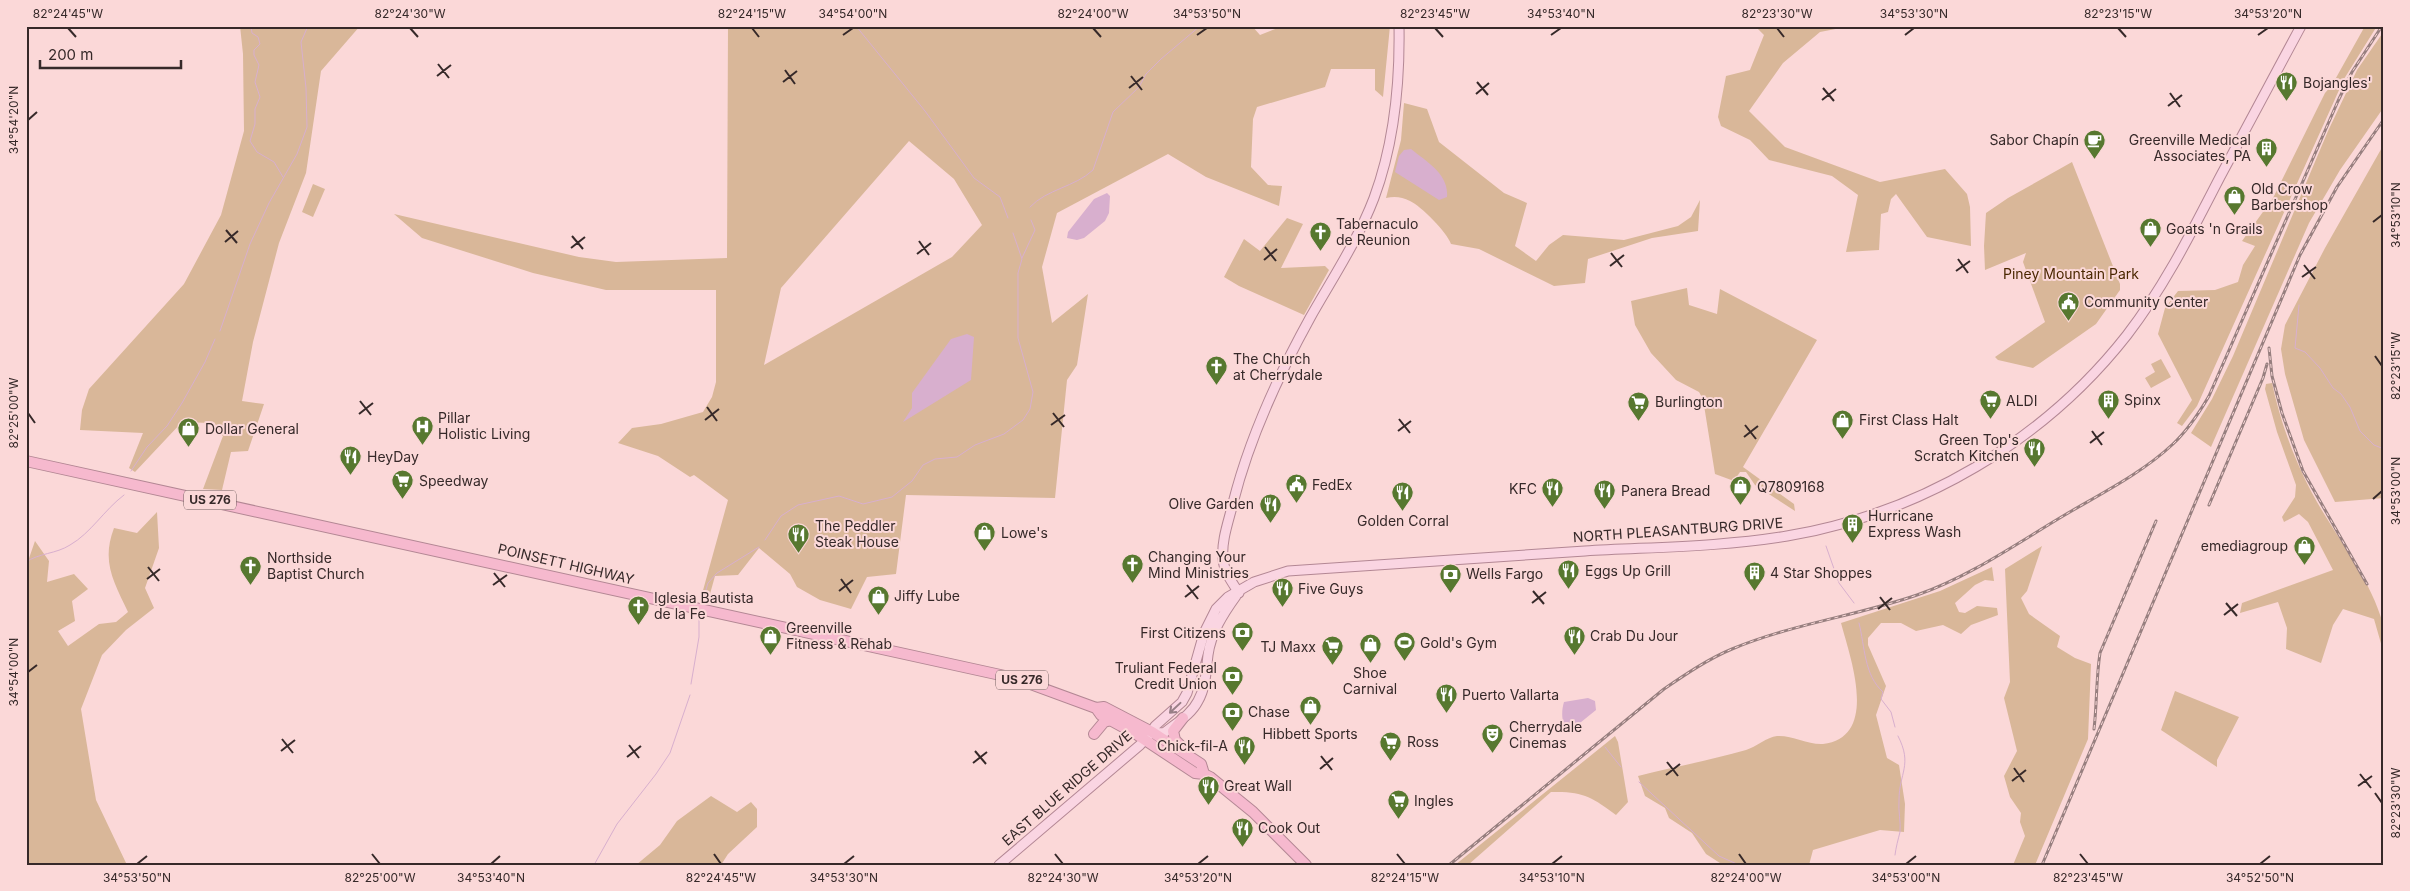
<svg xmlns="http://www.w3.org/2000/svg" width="2410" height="891" font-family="Inter,sans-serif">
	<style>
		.green { fill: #d9b799; fill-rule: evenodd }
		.water { fill: #d8afce }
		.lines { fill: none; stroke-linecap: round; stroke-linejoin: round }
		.stream { stroke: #d8afce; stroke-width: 1 }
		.major-casing { stroke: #b38794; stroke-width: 11 }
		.highway-casing { stroke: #b38794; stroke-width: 12 }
		.major { stroke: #fad5e2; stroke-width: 9 }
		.highway { stroke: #f6b9ce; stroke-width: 10 }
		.rail-casing { stroke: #977f7f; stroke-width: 3 }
		.rail { stroke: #fbd8d8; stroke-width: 1; stroke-dasharray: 4; stroke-linecap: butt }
		.oneway { stroke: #987f86 }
		.ticks { fill: none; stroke: #362929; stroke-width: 2 }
		.labels { text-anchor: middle; stroke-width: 4; stroke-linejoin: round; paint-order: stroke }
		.shield { fill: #fbd8d8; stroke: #715e5e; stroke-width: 1 }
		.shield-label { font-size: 12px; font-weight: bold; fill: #362929 }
		.poi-label { font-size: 14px; fill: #362929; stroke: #fbd8d8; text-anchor: start }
		.park-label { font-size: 14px; fill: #4a2700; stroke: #fbd8d8 }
		.street-label { font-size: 14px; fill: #362929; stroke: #fbd8d8 }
		.neatline { fill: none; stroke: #362929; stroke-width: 2 }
		.ticks-label { font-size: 12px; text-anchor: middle; fill: #362929 }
	</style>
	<rect width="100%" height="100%" fill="#fbd8d8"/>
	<path class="green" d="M240,26H360L321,71L306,173L279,243L253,342L242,401L264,404L248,451L231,452L222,490L203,489L223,436L210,423L182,422L135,472L129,468L143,433L80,430L82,410L89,389L184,284L221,215L244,131L243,54Z
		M728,26H1188L1192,29L1196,26H1252L1260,35L1283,26H1390L1383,97L1375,90V69H1331L1325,87L1257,107L1253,119L1251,167L1268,185L1282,186L1279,206L1206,177L1168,154L1057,213L1042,267L1052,323L1088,294L1077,365L1067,380L1055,498L906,495L896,574L867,577L851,609L820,600L797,587L790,574L759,548L738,575L715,576L710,594H702L728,500L694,475L690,477L658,456L618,443L632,428L661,424L703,412L712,397L716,382V290H606L533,273L422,238L394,214L579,257L616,262L727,258ZM909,141L954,179L982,225L952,257L764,365L781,288Z
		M1755,26H1851L1820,32L1783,63L1749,111L1785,147L1880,182L1945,169L1967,194L1970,207L1971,246L1927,237L1896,194L1891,199L1888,212L1881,214L1879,250L1846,252L1858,195L1832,176L1769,160L1750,140L1721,126L1718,117L1726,76L1750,70L1764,35Z
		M2365,26H2377L2344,79L2197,406L2182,426L2177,423L2192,400L2158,334L2165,308L2178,291L2215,290L2238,282L2243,265L2255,246L2242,241L2273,198L2325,93L2332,85Z
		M2384,31V107L2340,170L2309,223L2211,447L2191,433L2212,399L2233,356L2328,131L2357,70Z
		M1404,103L1427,109L1439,142L1504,193L1527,203L1515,246L1536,261L1549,245L1563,235L1624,240L1678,226L1691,217L1700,200L1698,231L1652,238L1588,259L1585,283L1554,286L1479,249L1451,244C1447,232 1421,206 1410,201C1402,197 1395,196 1386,198L1401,140Z
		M2384,144V498L2335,502L2304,440L2285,374L2281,349L2285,325L2325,248Z
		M2072,162L2120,284V290L2096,324L2033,368L1998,360L1995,357L2045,322L2023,262L2026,253L1985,270L1984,246L1986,213L2008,198Z
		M313,184L325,189L313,217L302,212Z
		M1287,218L1303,224L1281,268L1325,266L1329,270L1304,315L1239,286L1224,277L1244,239L1260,251Z
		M1687,288L1689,305L1717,314L1720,289L1817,340L1743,467L1794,504L1795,511L1755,485L1746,472H1740L1734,481L1715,474L1703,399L1699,392L1676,380L1651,353L1635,325L1631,301Z
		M2161,359L2171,377L2151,388L2145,378L2155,372L2151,364Z
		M2272,383C2280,421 2294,459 2312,493C2335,536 2370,577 2383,624C2386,633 2384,645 2384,654L2374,619L2343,609L2333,625L2321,663L2286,649L2287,628L2278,602L2240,613L2242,603L2333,570L2308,522L2299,514L2284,522L2282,517L2295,497L2296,485L2277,432L2265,389L2266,384Z
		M157,512L159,548L145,588L154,608L126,630L102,655L81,709L96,800L127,865H26V567L35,541L49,561L47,582L74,574L88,589L72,601L75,621L58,631L68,646L99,624L116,622L128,612C114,582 101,562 114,528L137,533Z
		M2042,546L2027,591L2021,598L2029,614L2060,636L2057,647L2075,658L2091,664L2088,739L2035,865H2013L2025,836L2020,822L2021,813L2010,797L2004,776L2017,751L2004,698L2010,682L2005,569Z
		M1992,567L1994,581L1985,580L1975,585L1955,603L1959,612L1965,613L1977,606L1997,608L1998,615L1971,625L1961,634L1943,625L1916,631L1901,623H1881L1868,638V645L1886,686L1876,715L1887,758L1899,765L1905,804L1904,832L1880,830L1813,850L1809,865H1723L1706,854L1692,833L1669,818L1665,808L1645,796L1638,776C1674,767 1711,760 1746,750C1756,747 1767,737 1777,736C1792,735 1808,745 1823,744C1880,737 1850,657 1841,623L1940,591Z
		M2175,691L2239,717L2217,760V767L2161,730Z
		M1615,736L1618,742L1628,802L1616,815C1592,797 1583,791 1551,792L1468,865H1455Z
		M711,796L737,812L751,802L757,809V827L728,854L721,865H636L660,845L677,821Z"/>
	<path class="water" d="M1411,149C1427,162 1449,174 1447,197L1439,200L1395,172L1399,156L1404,150Z
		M1107,193L1110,196L1109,213L1105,221L1084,238L1077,240L1067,238L1068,232L1094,199Z
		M967,334L974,337L971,380L903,422L912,408V393L951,339Z
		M1588,698L1595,701L1596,710L1570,731C1561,726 1561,712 1564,702Z"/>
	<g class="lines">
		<path class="stream" d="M251,26L252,33L258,37L260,44L254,50V55L259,65L255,82L260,97L255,109V124L250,141L257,152L274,162L283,177
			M856,26L925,111L974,178L1000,197L1008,218
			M1030,207C1047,189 1075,187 1093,170L1113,112L1139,87L1146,74L1161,59L1200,26
			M1022,258L1035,230L1031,220
			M2299,305L2295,348L2305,352L2320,368L2333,388L2341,394L2350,407L2360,431L2374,445L2384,449
			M220,331L250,244L269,203L297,154L307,127L306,88L301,42L308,26
			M131,471L147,447L167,426L182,403L205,362L215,339
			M765,540L781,516L798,505L839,496L863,504L892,497L912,481L923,465L935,459L957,457L975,445L1004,434L1023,420L1030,409L1033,392L1018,338V273L1022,259L1013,233
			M1826,546L1839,583L1854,603
			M26,562C39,553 56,554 70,545C91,533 104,510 124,495
			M703,600L708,583L717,573L759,547
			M1859,623C1865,647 1864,675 1883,692L1881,699L1891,712L1895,727
			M691,684L699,637V619
			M1605,747L1621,767
			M1639,782L1719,856L1739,865
			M26,822V829
			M1895,855C1896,847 1898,840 1900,832C1901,822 1898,811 1899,800C1899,773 1913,765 1898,736
			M594,865L617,824L656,774L670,753L690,695"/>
		<defs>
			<path id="major" d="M1239,593C1232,582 1224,572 1223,559C1221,541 1229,520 1233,503C1249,439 1278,376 1310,318C1332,279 1358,240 1374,198C1394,144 1400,83 1399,26
				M1152,732L1164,733C1176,723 1191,715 1198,701C1206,687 1206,671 1208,655C1211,633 1223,614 1236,596
				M999,865L1140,745L1152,732L1155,726L1182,702L1187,693L1204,633L1216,609L1228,597L1254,582L1288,571C1387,564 1486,558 1585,551C1652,547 1721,547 1787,536C1920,514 2044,441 2127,335C2165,286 2192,231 2220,177C2247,127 2274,77 2301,26"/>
			<path id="highway" d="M26,461L1014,678L1096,708L1101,715L1136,734L1195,773L1204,774L1210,777L1253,812L1306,865
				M1096,708L1104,707L1152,732L1201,764L1204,774
				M1094,734L1104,722L1111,720
				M1183,748L1175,740L1173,731L1183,718"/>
		</defs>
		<use href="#major" class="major-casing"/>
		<use href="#highway" class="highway-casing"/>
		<use href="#major" class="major"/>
		<use href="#highway" class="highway"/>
		<defs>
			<path id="rail" d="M2269,348L2272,376L2282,413L2303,471L2367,584
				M2209,505L2263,378L2267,364
				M2094,729C2097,704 2096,679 2100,653L2156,521
				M1449,865L1664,689C1686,674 1708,659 1732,649C1792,624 1856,616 1917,595C1969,577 2016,544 2063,516C2100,494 2141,474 2173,444C2188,430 2199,413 2209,396L2338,101L2352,72L2382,26
				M2042,865L2300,255L2337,187L2384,119"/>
		</defs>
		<use href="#rail" class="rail-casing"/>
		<use href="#rail" class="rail"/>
	</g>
	<defs><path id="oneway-shaft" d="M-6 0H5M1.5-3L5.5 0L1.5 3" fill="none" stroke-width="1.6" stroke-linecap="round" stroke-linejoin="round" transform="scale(1.25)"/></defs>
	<use class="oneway" href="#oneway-shaft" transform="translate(1175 708) rotate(137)"/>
	<path class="ticks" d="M68,28L76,37M410,28L418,37M752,28L759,37M1093,28L1101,37M1435,28L1443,37M1777,28L1784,37M2118,28L2126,37M843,35L853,28M1197,35L1207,28M1551,35L1561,28M1905,35L1914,28M2258,35L2268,28M438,64L449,78M785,70L795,84M437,76L451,65M1131,76L1142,90M783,82L797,71M1477,82L1488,95M1129,88L1143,77M1823,88L1834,101M2170,93L2180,107M1476,94L1489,83M1822,100L1836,89M2168,106L2182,95M28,120L37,112M2373,222L2382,215M226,230L237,243M572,236L583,249M919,241L929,255M225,242L238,231M1265,247L1276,261M571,248L585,237M1611,253L1622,267M917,254L931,243M1958,259L1968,273M1264,260L1277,249M2304,265L2315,279M1610,266L1624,255M1956,271L1970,261M2302,277L2316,267M2375,356L2382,366M360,401L371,415M707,407L717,421M28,413L35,423M1053,413L1064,427M359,414L373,403M1399,419L1410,433M705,420L719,409M1051,425L1065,415M1745,425L1756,439M1398,431L1411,421M2092,431L2102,445M1744,437L1758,426M2090,443L2104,432M2373,499L2382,491M148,567L159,581M494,573L505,587M147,579L160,569M841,579L851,593M493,585L507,575M1187,585L1198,599M839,591L853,580M1533,591L1544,604M1185,597L1199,586M1880,597L1890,610M1532,603L1546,592M2226,603L2237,616M1878,609L1892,598M2224,615L2238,604M28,672L37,665M282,739L293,753M629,745L639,758M281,751L295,740M975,751L986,764M1321,756L1332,770M627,757L641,746M1667,762L1678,776M973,763L987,752M2014,768L2024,782M1320,769L1333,758M2360,774L2371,788M1666,775L1680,764M2012,781L2026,770M2358,786L2372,776M2375,793L2382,803M372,854L380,864M714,854L721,864M1055,854L1063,864M1397,854L1405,864M1739,854L1746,864M2080,854L2088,864M137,864L147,856M491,864L500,856M844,864L854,856M1198,864L1208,856M1552,864L1562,856M1906,864L1916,856M2260,864L2270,856"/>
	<defs>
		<symbol id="restaurant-pin" viewBox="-11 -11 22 30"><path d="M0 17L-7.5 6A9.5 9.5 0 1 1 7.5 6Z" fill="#57782f" stroke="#fbd8d8"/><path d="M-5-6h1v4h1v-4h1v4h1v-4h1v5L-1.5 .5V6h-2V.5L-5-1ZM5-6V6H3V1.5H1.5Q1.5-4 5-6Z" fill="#fff"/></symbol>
		<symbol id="cafe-pin" viewBox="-11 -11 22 30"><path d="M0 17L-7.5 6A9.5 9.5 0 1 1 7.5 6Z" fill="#57782f" stroke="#fbd8d8"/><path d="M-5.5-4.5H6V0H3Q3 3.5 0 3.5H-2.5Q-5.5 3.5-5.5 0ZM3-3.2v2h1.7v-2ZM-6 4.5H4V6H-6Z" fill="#fff"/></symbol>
		<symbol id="building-pin" viewBox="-11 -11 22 30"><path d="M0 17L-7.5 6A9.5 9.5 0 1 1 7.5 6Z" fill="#57782f" stroke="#fbd8d8"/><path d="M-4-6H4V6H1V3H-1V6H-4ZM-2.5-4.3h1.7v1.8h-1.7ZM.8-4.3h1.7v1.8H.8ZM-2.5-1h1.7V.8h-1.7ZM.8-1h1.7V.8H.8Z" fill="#fff"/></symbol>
		<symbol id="shop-pin" viewBox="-11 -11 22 30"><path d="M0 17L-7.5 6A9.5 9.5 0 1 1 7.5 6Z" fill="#57782f" stroke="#fbd8d8"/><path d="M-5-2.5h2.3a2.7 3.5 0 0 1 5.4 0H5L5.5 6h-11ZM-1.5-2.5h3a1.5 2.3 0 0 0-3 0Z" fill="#fff"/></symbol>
		<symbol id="church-pin" viewBox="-11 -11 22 30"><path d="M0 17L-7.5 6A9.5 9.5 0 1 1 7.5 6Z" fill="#57782f" stroke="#fbd8d8"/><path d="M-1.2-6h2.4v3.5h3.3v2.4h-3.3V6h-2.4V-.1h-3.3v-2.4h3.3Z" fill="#fff"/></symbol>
		<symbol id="civic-pin" viewBox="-11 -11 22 30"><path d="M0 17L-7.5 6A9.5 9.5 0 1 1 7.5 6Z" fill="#57782f" stroke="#fbd8d8"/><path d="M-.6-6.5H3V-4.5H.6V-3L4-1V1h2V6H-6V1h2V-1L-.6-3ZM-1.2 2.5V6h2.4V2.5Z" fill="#fff"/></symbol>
		<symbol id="supermarket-pin" viewBox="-11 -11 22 30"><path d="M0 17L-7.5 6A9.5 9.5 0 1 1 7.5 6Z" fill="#57782f" stroke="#fbd8d8"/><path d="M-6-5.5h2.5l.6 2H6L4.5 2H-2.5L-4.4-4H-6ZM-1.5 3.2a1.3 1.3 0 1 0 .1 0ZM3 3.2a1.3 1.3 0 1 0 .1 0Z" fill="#fff"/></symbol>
		<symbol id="hospital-pin" viewBox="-11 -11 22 30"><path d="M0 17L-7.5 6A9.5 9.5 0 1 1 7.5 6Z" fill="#57782f" stroke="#fbd8d8"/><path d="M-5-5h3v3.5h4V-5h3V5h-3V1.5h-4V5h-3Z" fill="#fff"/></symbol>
		<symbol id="bank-pin" viewBox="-11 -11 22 30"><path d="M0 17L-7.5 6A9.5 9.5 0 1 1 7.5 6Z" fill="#57782f" stroke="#fbd8d8"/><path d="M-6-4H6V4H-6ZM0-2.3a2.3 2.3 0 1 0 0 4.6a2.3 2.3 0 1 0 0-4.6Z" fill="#fff"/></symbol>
		<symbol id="stadium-pin" viewBox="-11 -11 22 30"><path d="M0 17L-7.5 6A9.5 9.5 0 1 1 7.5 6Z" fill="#57782f" stroke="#fbd8d8"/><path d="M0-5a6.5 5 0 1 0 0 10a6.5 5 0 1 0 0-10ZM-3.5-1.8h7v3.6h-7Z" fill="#fff"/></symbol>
		<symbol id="theatre-pin" viewBox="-11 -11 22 30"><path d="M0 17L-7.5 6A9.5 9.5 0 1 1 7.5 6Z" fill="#57782f" stroke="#fbd8d8"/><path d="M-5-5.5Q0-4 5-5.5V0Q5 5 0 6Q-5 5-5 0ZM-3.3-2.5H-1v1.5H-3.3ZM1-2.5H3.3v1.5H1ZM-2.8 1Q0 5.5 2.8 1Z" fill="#fff"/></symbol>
	</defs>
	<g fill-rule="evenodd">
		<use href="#restaurant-pin" x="2274" y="70" width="25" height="34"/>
		<use href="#cafe-pin" x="2082" y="128" width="25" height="34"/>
		<use href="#building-pin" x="2254" y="136" width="25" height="34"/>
		<use href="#shop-pin" x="2222" y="184" width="25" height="34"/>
		<use href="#shop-pin" x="2138" y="216" width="25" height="34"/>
		<use href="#church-pin" x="1308" y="220" width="25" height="34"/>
		<use href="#civic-pin" x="2056" y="290" width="25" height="34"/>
		<use href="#church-pin" x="1204" y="354" width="25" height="34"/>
		<use href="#building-pin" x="2096" y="388" width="25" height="34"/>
		<use href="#supermarket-pin" x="1978" y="388" width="25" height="34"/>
		<use href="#supermarket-pin" x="1626" y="390" width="25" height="34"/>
		<use href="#shop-pin" x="1830" y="408" width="25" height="34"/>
		<use href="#hospital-pin" x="410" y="414" width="25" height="34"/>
		<use href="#shop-pin" x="176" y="416" width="25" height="34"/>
		<use href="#restaurant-pin" x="2022" y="436" width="25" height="34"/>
		<use href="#restaurant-pin" x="338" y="444" width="25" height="34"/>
		<use href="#supermarket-pin" x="390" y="468" width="25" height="34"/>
		<use href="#civic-pin" x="1284" y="472" width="25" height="34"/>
		<use href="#shop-pin" x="1728" y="474" width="25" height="34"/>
		<use href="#restaurant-pin" x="1540" y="476" width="25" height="34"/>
		<use href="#restaurant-pin" x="1592" y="478" width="25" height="34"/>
		<use href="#restaurant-pin" x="1390" y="480" width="25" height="34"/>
		<use href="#restaurant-pin" x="1258" y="492" width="25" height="34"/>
		<use href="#building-pin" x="1840" y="512" width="25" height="34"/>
		<use href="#shop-pin" x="972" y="520" width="25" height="34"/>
		<use href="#restaurant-pin" x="786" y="522" width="25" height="34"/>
		<use href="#shop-pin" x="2292" y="534" width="25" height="34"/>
		<use href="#church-pin" x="1120" y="552" width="25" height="34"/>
		<use href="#church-pin" x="238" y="554" width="25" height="34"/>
		<use href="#restaurant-pin" x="1556" y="558" width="25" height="34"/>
		<use href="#building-pin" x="1742" y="560" width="25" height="34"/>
		<use href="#bank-pin" x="1438" y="562" width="25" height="34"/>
		<use href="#restaurant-pin" x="1270" y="576" width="25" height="34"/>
		<use href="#shop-pin" x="866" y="584" width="25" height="34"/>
		<use href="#church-pin" x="626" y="594" width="25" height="34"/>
		<use href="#bank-pin" x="1230" y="620" width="25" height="34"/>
		<use href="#shop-pin" x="758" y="624" width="25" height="34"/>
		<use href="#restaurant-pin" x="1562" y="624" width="25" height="34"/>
		<use href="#stadium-pin" x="1392" y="630" width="25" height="34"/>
		<use href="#shop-pin" x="1358" y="632" width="25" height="34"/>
		<use href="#supermarket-pin" x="1320" y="634" width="25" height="34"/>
		<use href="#bank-pin" x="1220" y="664" width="25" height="34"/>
		<use href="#restaurant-pin" x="1434" y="682" width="25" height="34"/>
		<use href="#shop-pin" x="1298" y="694" width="25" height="34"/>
		<use href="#bank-pin" x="1220" y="700" width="25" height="34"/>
		<use href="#theatre-pin" x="1480" y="722" width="25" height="34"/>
		<use href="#supermarket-pin" x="1378" y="730" width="25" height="34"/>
		<use href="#restaurant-pin" x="1232" y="734" width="25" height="34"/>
		<use href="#restaurant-pin" x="1196" y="774" width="25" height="34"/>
		<use href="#supermarket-pin" x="1386" y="788" width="25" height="34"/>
		<use href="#restaurant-pin" x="1230" y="816" width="25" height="34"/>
	</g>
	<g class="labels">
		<g class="shield">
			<rect x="184" y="490.5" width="52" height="19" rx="4"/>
			<rect x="996" y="670.5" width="52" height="19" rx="4"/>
		</g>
		<g class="shield-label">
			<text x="210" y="504">US 276</text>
			<text x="1022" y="684">US 276</text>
		</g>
		<g class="poi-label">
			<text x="2303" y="88">Bojangles'</text>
			<text x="2079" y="145" text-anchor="end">Sabor Chapín</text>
			<text x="2251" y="145" text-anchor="end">Greenville Medical<tspan x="2251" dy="16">Associates, PA</tspan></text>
			<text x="2251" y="194">Old Crow<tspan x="2251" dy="16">Barbershop</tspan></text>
			<text x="1336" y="229">Tabernaculo<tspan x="1336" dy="16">de Reunion</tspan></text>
			<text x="2166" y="234">Goats 'n Grails</text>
			<text x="2084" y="307">Community Center</text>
			<text x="1233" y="364">The Church<tspan x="1233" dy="16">at Cherrydale</tspan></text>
			<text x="2124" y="405">Spinx</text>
			<text x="2006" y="406">ALDI</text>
			<text x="1655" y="407">Burlington</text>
			<text x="438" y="423">Pillar<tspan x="438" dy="16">Holistic Living</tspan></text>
			<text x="1859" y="425">First Class Halt</text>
			<text x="205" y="434">Dollar General</text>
			<text x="2019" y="445" text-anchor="end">Green Top's<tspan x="2019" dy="16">Scratch Kitchen</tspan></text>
			<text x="367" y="462">HeyDay</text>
			<text x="419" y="486">Speedway</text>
			<text x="1312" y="490">FedEx</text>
			<text x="1757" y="492">Q7809168</text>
			<text x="1537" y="494" text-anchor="end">KFC</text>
			<text x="1621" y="496">Panera Bread</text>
			<text x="1254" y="509" text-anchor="end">Olive Garden</text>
			<text x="1868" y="521">Hurricane<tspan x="1868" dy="16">Express Wash</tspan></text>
			<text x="1403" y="526" text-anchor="middle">Golden Corral</text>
			<text x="815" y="531">The Peddler<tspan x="815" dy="16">Steak House</tspan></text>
			<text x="1001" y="538">Lowe's</text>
			<text x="2288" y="551" text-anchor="end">emediagroup</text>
			<text x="1148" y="562">Changing Your<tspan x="1148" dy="16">Mind Ministries</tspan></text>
			<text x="267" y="563">Northside<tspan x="267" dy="16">Baptist Church</tspan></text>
			<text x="1585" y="576">Eggs Up Grill</text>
			<text x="1770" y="578">4 Star Shoppes</text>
			<text x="1466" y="579">Wells Fargo</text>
			<text x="1298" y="594">Five Guys</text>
			<text x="894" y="601">Jiffy Lube</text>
			<text x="654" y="603">Iglesia Bautista<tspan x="654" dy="16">de la Fe</tspan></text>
			<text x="786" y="633">Greenville<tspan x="786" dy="16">Fitness &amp; Rehab</tspan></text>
			<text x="1226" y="638" text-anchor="end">First Citizens</text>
			<text x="1590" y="641">Crab Du Jour</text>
			<text x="1420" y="648">Gold's Gym</text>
			<text x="1316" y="652" text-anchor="end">TJ Maxx</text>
			<text x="1217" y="673" text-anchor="end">Truliant Federal<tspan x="1217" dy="16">Credit Union</tspan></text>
			<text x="1370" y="678" text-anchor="middle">Shoe<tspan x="1370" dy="16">Carnival</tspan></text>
			<text x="1462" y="700">Puerto Vallarta</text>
			<text x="1248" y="717">Chase</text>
			<text x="1509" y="732">Cherrydale<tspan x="1509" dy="16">Cinemas</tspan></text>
			<text x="1310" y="739" text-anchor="middle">Hibbett Sports</text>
			<text x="1407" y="747">Ross</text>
			<text x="1228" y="751" text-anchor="end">Chick-fil-A</text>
			<text x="1224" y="791">Great Wall</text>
			<text x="1414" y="806">Ingles</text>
			<text x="1258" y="833">Cook Out</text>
		</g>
		<g class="park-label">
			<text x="2071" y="279">Piney Mountain Park</text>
		</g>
		<g class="street-label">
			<text transform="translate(1678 530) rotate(-4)" y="5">NORTH PLEASANTBURG DRIVE</text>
			<text transform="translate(566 564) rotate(13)" y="5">POINSETT HIGHWAY</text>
			<text transform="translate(1067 788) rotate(-41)" y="5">EAST BLUE RIDGE DRIVE</text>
		</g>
	</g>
	<rect width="2410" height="891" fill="none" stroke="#fbd8d8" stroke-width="55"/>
	<path d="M40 60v8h141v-8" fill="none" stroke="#362929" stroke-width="2.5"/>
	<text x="48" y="60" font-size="15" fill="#362929" stroke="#fbd8d8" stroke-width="4" paint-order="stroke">200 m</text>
	<rect x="28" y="28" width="2354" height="836" class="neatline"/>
	<g class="ticks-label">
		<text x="68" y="18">82°24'45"W</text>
		<text x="410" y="18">82°24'30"W</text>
		<text x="752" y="18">82°24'15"W</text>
		<text x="853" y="18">34°54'00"N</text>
		<text x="1093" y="18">82°24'00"W</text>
		<text x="1207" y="18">34°53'50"N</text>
		<text x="1435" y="18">82°23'45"W</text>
		<text x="1561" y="18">34°53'40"N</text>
		<text x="1777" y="18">82°23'30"W</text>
		<text x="1914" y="18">34°53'30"N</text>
		<text x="2118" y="18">82°23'15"W</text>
		<text x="2268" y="18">34°53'20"N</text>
		<text transform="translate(14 120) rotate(-90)" y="4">34°54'20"N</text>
		<text transform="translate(2396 215) rotate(-90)" y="4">34°53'10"N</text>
		<text transform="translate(2396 366) rotate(-90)" y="4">82°23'15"W</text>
		<text transform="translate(14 413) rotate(-90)" y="4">82°25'00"W</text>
		<text transform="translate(2396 491) rotate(-90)" y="4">34°53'00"N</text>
		<text transform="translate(14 672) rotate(-90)" y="4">34°54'00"N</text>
		<text transform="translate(2396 803) rotate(-90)" y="4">82°23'30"W</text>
		<text x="137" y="882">34°53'50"N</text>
		<text x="380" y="882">82°25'00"W</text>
		<text x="491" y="882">34°53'40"N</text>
		<text x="721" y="882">82°24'45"W</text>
		<text x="844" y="882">34°53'30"N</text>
		<text x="1063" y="882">82°24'30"W</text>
		<text x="1198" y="882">34°53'20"N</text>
		<text x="1405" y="882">82°24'15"W</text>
		<text x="1552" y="882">34°53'10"N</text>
		<text x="1746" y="882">82°24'00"W</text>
		<text x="1906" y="882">34°53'00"N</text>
		<text x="2088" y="882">82°23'45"W</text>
		<text x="2260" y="882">34°52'50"N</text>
	</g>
</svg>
